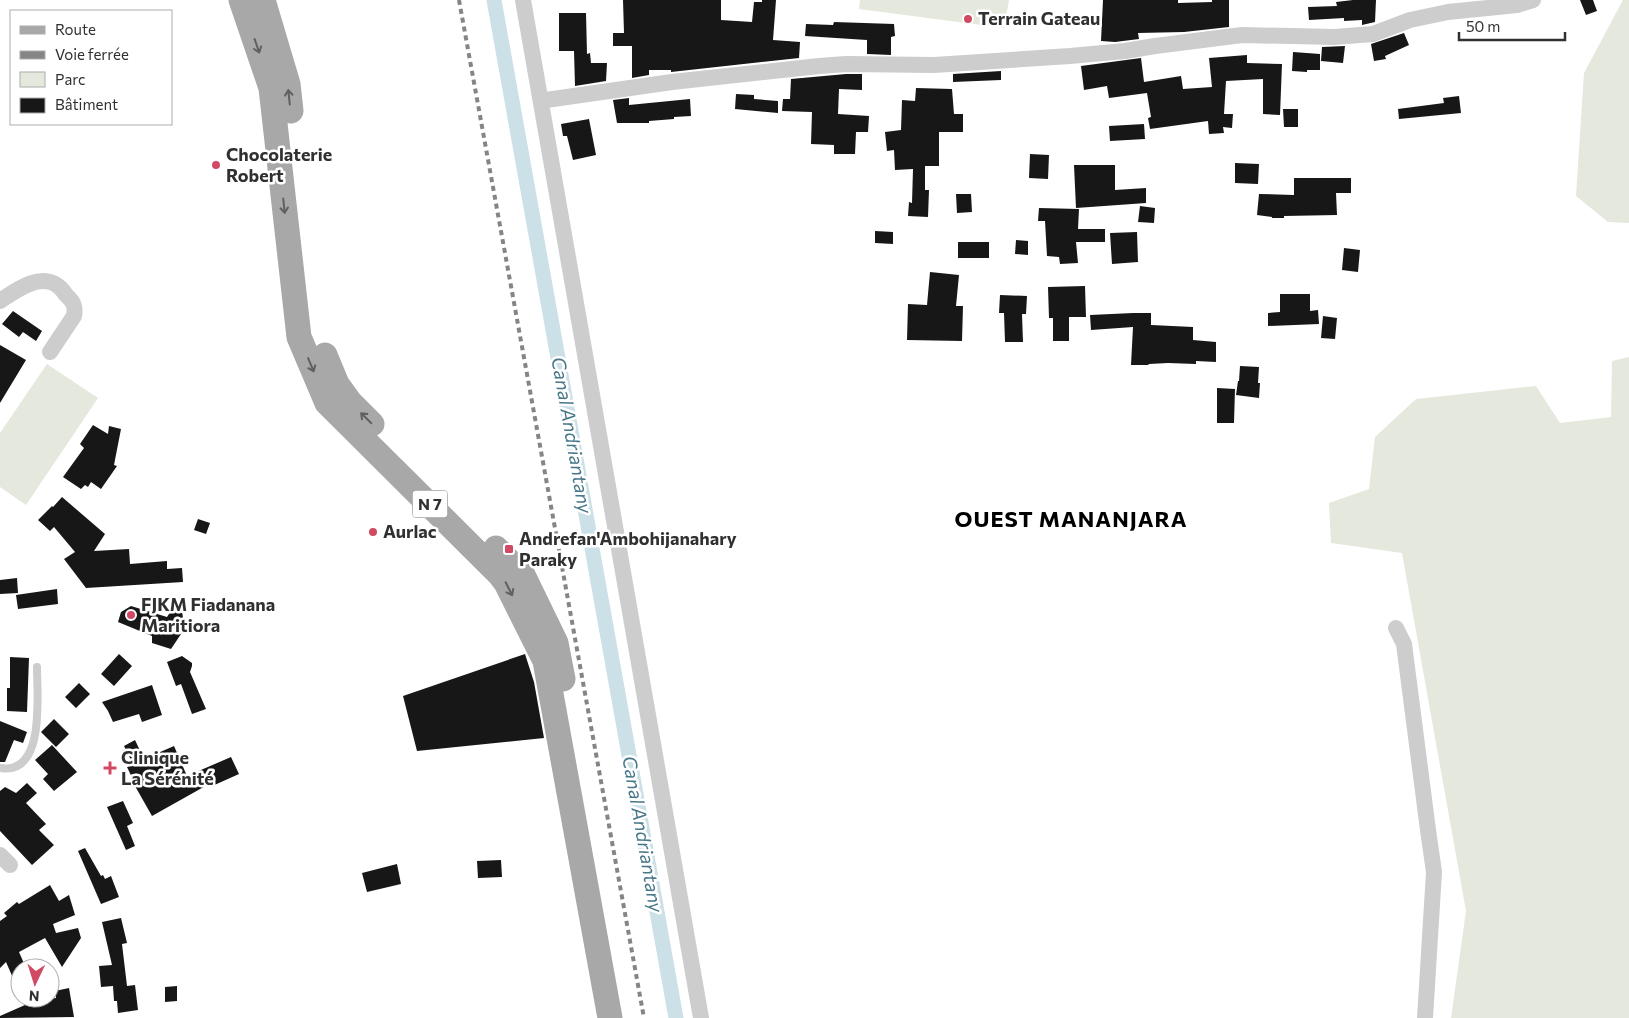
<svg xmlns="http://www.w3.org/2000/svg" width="1629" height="1018" font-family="Commissioner,sans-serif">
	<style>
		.green { fill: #e5e8dd }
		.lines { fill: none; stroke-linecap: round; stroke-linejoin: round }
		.stream { stroke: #cce0e7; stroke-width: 4.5 }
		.canal { stroke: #cce0e7; stroke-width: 15 }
		.building { fill: #171717 }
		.lane { stroke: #cdcdcd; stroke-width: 8 }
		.street { stroke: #cdcdcd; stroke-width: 16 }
		.primary { stroke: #a8a8a8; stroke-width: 25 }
		.rail { stroke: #858585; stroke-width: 4; stroke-dasharray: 5 4; stroke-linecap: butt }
		.oneway { stroke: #606060 }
		.poi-dot { fill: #d04a63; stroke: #fff; stroke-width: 2 }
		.labels { text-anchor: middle; stroke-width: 5; stroke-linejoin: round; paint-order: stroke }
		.shield { fill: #fff; stroke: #6e6e6e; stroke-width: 1 }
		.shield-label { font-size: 16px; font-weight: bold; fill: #303030 }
		.poi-label { font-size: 18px; font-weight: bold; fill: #303030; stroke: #fff; text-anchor: start }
		.water-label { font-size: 19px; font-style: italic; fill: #487789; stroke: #fff }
		.district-label { font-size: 22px; font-weight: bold; letter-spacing: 1px; fill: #000; stroke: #fff }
	</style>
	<rect width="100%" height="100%" fill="#fff"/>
	<path class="green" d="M860,0H1009L1004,28L859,9Z
		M1623,0H1629V223L1608,222L1576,196L1584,73Z
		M1629,357V1018H1451L1466,911L1402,553L1331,543L1329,503L1369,489L1375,437L1416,399L1536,386L1560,423L1611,417L1612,361Z
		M47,364L98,398L26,505L0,487V433Z"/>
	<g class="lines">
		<path class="stream" d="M556,346L673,1018"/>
		<path class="canal" d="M494,0L676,1018"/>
	</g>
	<path class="building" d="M623,0H721V20L752,22L754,2H762V0H776L773,40L800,42L799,58L671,72V70H649V75L632,78V46H613V33H624Z
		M1103,0H1178V3L1212,2V0H1229V27L1184,32L1138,33L1139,39L1115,42L1101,41Z
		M1353,0H1376L1375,22L1362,25V20L1344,21V18L1309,20L1308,7L1337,6L1336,2Z
		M1580,0H1593L1597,11L1586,15Z
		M559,13H586L587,54L590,53L591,63H607L606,81L575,86L574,51H559Z
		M834,22L894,24L895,36L891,37V55L867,54V40L805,36L806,24L833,25Z
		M1404,33L1409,45L1385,56L1386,59L1374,61L1371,44Z
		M1345,46L1343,63L1321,61L1322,47Z
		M1293,52L1320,54V70H1307V72L1292,71Z
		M1247,55V63L1282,64L1280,115L1263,114V79L1226,81L1224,114H1233L1232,128L1223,127L1224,133L1209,134L1208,121L1150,129L1148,118L1151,117L1147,93L1109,98L1107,86L1084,90L1081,66L1141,58L1144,82L1181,76L1183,89L1212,87L1209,58Z
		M1001,71V80L953,82V74Z
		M846,74H862V90L839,89L838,114L869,116L868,132H856L855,154H834V145L811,144L812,112L782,111L783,99H790L791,79Z
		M916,88L952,89L954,114H963V132H939V166H925V190H929L928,217L908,216L909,202L912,203L913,169L895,170L894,150L887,151L885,132L901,130L902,100L915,101Z
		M736,94L754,95V99L778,101V113L735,109Z
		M1459,96L1461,113L1399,119L1398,109L1444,103L1443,98Z
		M629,98V105L690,99L691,116L674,117V119L649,121V123H617L613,100Z
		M1283,109H1298V127H1284Z
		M589,119L596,155L573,160L567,136H563L561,124Z
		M1144,124L1145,139L1110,141L1109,126Z
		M1030,154L1049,155L1048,179L1029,178Z
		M1235,163L1259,164L1258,184L1235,183Z
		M1074,165H1115V190L1146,188V203L1076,208Z
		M1294,178H1351V193H1336L1337,215L1284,216V218H1272V217L1257,215L1259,194L1294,195Z
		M956,194H971L972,212L957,213Z
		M1140,206L1155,208L1154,223L1138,222Z
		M1039,208L1079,209L1078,229H1105V242H1076L1078,263L1060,264L1059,257L1047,256L1045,221H1038Z
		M875,231L893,232V244L875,243Z
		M1137,232L1138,262L1112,264L1110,233Z
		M1016,240L1028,241V255L1015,254Z
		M958,242H989V258H958Z
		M1344,248L1360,250L1358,272L1342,270Z
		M930,272L959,275L956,306H963L962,341L907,340L908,304L927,305Z
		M1085,286L1086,317H1069V341H1053V318H1049L1048,287Z
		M1280,294H1310V311L1318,310L1319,324L1268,326V313L1280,312Z
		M1000,295L1027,296L1026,314H1022L1023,342H1005L1004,313H999Z
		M13,311L42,331L36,341L23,332L19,337L2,324Z
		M1133,313H1151V325L1193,327V340L1216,342V362L1196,361V364L1168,363L1149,364L1148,365H1131L1133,327L1091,330L1090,315Z
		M1323,316L1337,318L1335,339L1321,338Z
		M0,345L26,360L0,403Z
		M1240,366L1259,367L1258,383H1260L1259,398L1236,395L1238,381H1239Z
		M1217,388L1235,389L1234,423H1217Z
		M93,425L108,434L109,426L121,429L114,465L117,466L101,489L91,482L88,487L85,485L81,489L63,477L84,448L80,444Z
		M62,497L105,534L94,551L129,549L130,564L167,561V569L182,568L183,582L86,588L64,559L75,552L54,527L50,531L38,520L52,506L53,507Z
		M198,519L210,523L206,534L194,530Z
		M17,578L18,593L0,594V580Z
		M57,589L58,604L18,609L16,595Z
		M180,597L184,625L183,631L171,649L152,643V636L118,622L121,612L131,606L167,617Z
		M119,654L132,666L114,686L101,674Z
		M525,654L534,682L544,738L417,751L403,696Z
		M182,656L192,663V666L190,672L206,709L192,714L181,684L176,686L167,662Z
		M10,657L29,658L27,712L7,711V688H10Z
		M79,683L90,694L76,708L65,697Z
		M152,685L162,715L142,722L139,714L113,722L108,711L102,702Z
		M54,719L69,734L56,747L41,732Z
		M0,721L27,732L23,743L14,740L5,762H0Z
		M135,740L144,759L174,746L187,776L231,757L239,774L210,787L209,784L152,816L135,786H136L127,767L133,764L124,746Z
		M52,745L77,772L54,791L43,779L48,774L35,760Z
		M27,783L37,793L26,803L46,824L39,830L54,845L32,865L0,831V791L5,787L16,793Z
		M123,801L133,823L127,826L135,846L126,850L107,807Z
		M85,848L101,876L103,875L105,879L111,876L119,897L101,904L78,851Z
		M501,860L502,877L478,878L477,861Z
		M397,864L401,884L367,892L362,873Z
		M50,885L59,901L69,895L75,915L53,924L56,933L78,928L81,938L62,967L45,938L19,952L26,968H20V994L6,962L0,968V921L7,916L4,913L17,902L19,904Z
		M121,918L127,943L122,944L127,986L135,985L138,1010L118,1013L117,1001H114L113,986L101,987L99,966L112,965L102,922Z
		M177,986V1001L165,1002V987Z
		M69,988L74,1017L0,1018V1016L25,1005L23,1002L56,998L55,991Z"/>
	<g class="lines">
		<path class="lane" d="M0,768C46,776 37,694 37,667"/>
		<path class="street" d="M523,0L701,1018
			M541,103L546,100L672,82L819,66L846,64L934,65L1070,56L1125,51L1155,46L1242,35L1334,37L1373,34L1410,20L1448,12L1517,5L1533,0
			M0,301C15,291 40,272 58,286C61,288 64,292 66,295C73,301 76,306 74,316L50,352
			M1396,628L1404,644L1428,830L1434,872L1425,1018
			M0,855L10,865"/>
		<path class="primary" d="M241,0L271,88L299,337L327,403L500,575L506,583L545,661L610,1018
			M263,0L288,84L291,111
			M325,355L337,384L350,402L372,424
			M496,548L523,575L556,643L563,679"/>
		<path class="rail" d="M459,0L644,1018"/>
	</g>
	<defs><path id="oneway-shaft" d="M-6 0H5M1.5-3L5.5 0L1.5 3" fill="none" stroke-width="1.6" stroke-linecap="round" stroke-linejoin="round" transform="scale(1.25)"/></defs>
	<g class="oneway">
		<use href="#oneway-shaft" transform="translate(257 46) rotate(71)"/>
		<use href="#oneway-shaft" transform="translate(289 97) rotate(-96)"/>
		<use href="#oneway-shaft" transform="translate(284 206) rotate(84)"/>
		<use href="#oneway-shaft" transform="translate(311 365) rotate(67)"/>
		<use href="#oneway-shaft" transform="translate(366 418) rotate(-135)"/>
		<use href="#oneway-shaft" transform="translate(509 589) rotate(63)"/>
	</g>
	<g class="poi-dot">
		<circle cx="968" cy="19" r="5"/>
		<circle cx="216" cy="165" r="5"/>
		<circle cx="373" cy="532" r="5"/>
		<rect x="504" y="544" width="10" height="10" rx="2.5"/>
		<circle cx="131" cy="615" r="5"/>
		<path d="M107.5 760.5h5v5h5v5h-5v5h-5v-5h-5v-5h5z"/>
	</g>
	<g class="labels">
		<rect class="shield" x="412.5" y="490.5" width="35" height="27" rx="4"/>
		<g class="shield-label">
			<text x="430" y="510">N 7</text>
		</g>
		<g class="poi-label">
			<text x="978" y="25">Terrain Gateau</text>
			<text x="226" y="161">Chocolaterie<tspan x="226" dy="21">Robert</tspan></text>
			<text x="383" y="538">Aurlac</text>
			<text x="519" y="545">Andrefan'Ambohijanahary<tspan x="519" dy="21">Paraky</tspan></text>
			<text x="141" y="611">FJKM Fiadanana<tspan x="141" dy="21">Maritiora</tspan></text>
			<text x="121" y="764">Clinique<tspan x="121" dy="21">La Sérénité</tspan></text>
		</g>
		<g class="water-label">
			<text transform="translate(572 435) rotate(80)" y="7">Canal Andriantany</text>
			<text transform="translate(643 834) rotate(80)" y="7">Canal Andriantany</text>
		</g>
		<g class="district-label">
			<text x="1071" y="527">OUEST MANANJARA</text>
		</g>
	</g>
	<rect x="10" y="10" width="162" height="115" fill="#ffffff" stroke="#acacac"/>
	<rect x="20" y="26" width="25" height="8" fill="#a8a8a8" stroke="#acacac"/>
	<text x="55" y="35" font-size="15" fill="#303030">Route</text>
	<rect x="20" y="51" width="25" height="8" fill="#858585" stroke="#acacac"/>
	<text x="55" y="60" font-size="15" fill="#303030">Voie ferrée</text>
	<rect x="20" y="72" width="25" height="15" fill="#e5e8dd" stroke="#acacac"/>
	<text x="55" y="85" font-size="15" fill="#303030">Parc</text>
	<rect x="20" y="98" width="25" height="15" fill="#171717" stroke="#acacac"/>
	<text x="55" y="110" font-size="15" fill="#303030">Bâtiment</text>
	<g transform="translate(35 983) rotate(184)"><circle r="24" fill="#ffffff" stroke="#acacac"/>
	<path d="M0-4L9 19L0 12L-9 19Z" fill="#d04a63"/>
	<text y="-8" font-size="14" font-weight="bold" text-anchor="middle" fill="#303030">N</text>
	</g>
	<path d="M1459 32v8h106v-8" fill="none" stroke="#303030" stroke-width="2.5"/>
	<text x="1466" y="32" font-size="15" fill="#303030" stroke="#ffffff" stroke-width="4" paint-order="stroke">50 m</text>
</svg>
